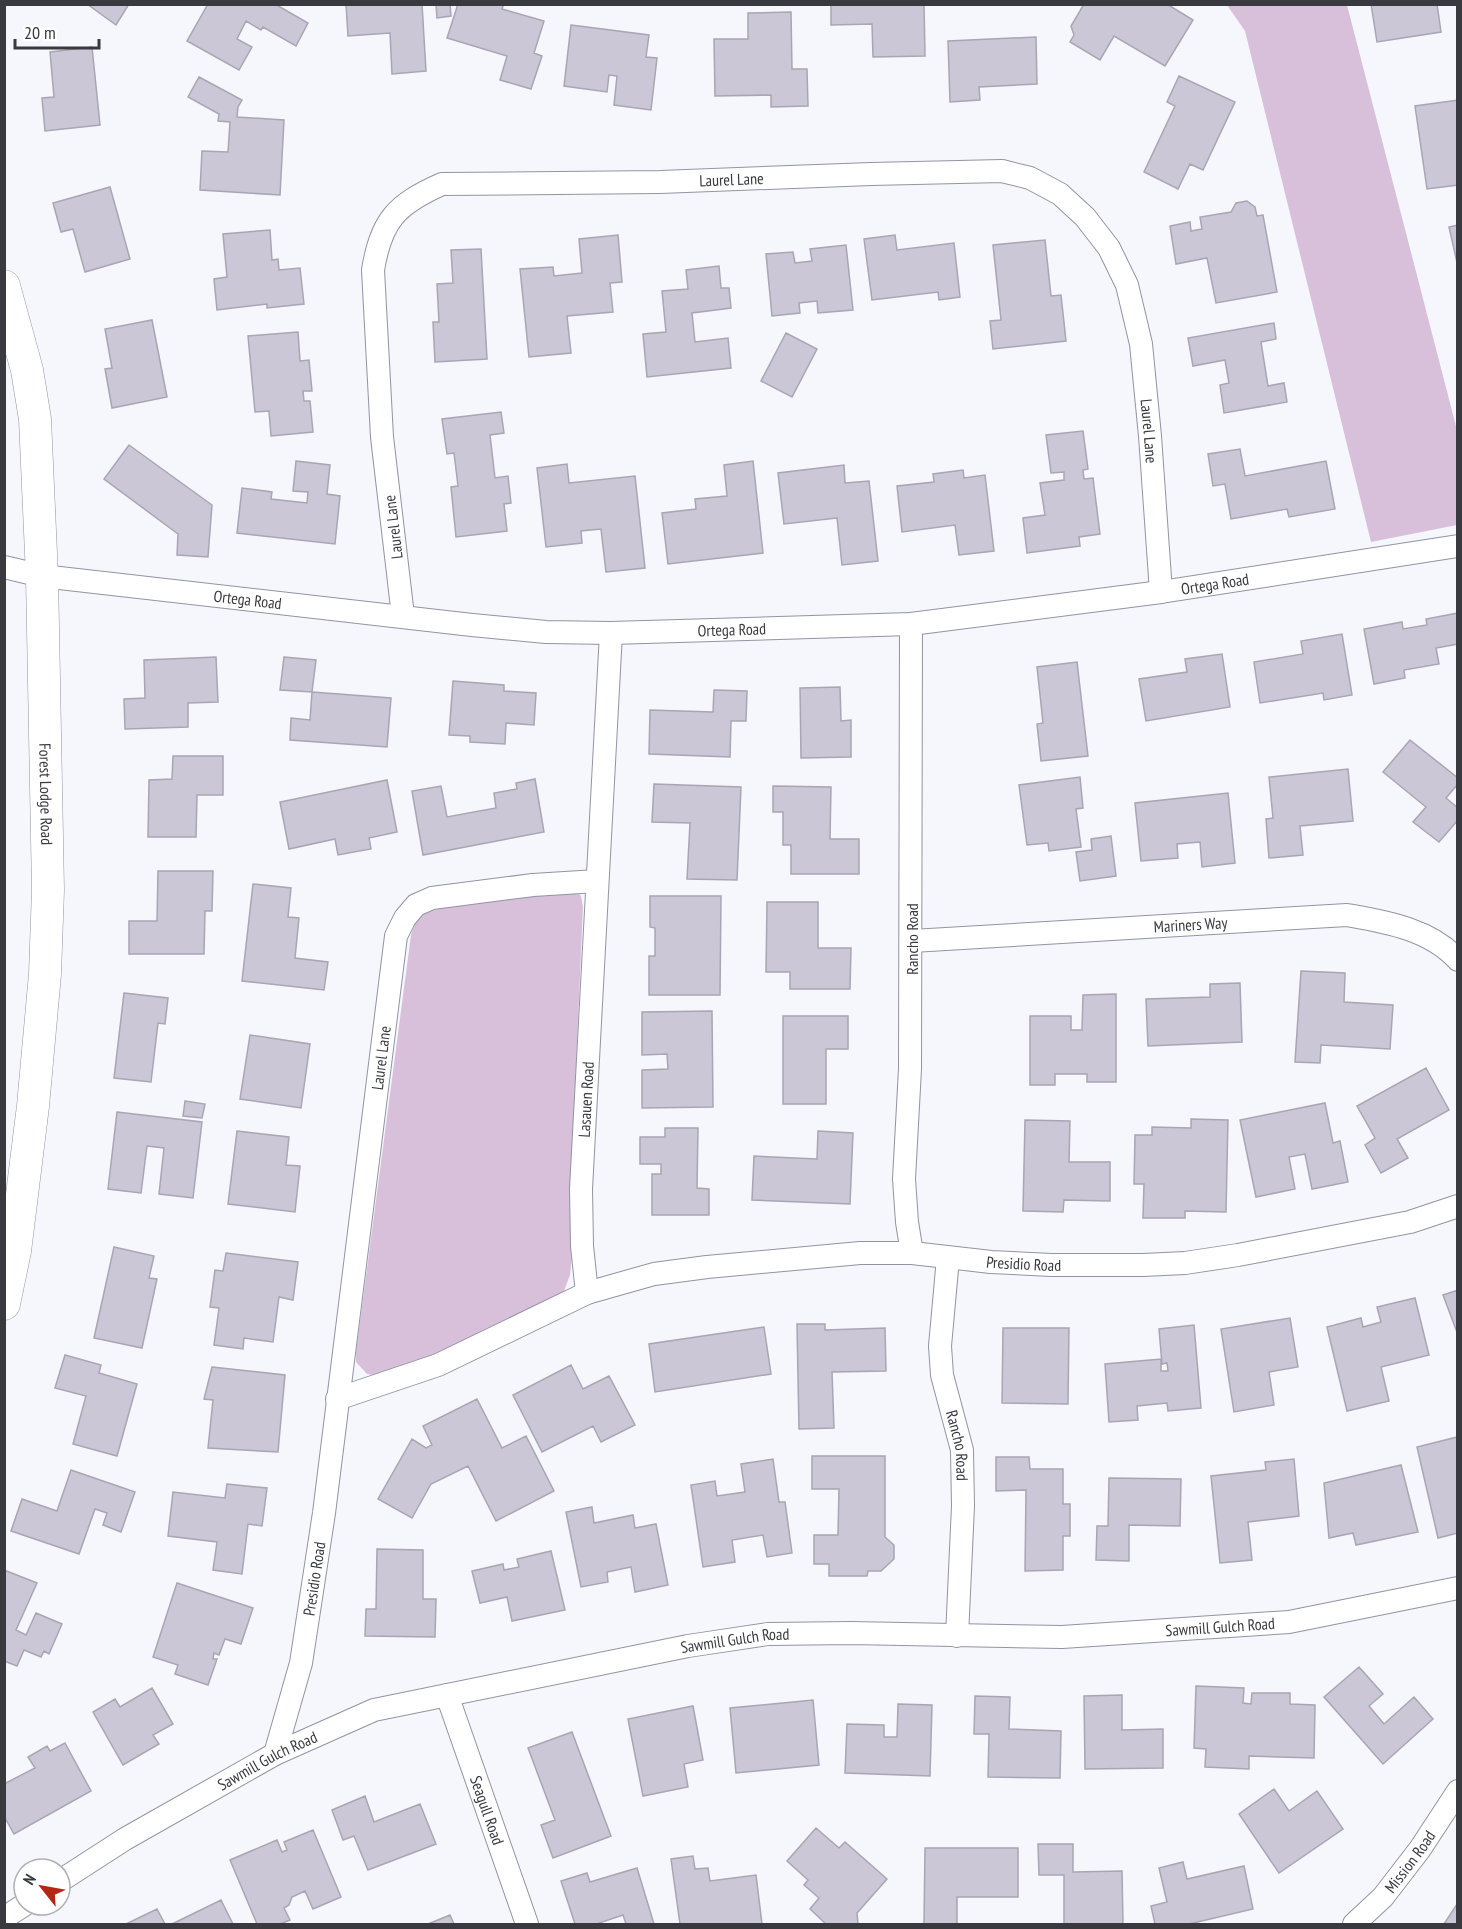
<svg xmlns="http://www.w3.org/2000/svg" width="1462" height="1929" font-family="'PT Sans Narrow',sans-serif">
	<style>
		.forest { fill: #d8c0db }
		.building { fill: #cbc7d6; stroke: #a9a5b3; stroke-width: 1.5 }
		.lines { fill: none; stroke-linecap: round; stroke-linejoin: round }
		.street-casing { stroke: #9194a2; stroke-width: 24 }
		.secondary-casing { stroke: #9194a2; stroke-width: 33 }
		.street { stroke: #fff; stroke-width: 22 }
		.secondary { stroke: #fff; stroke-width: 32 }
		.labels { text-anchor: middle; stroke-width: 4.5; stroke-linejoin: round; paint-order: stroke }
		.street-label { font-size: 16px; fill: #393a40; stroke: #fff }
	</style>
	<rect width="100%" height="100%" fill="#f5f7fd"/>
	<path class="forest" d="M1227,5H1347L1457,430V525L1371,542L1245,31Z
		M561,891H576L581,896L583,907L574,1110L573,1245L570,1275L564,1291L556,1302L416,1364L380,1376L367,1374L356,1362V1352L411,935C417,917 419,915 438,909Z"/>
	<path class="building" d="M87,4H129L116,25Z
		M208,4H275L308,23L296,46L263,27L261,30L246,21L237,39L252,47L239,70L187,41Z
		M346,4H422L426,71L392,74L390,33L348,36Z
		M436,4H450L451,16L437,18Z
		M458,4H504L502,9L544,21L534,53L542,56L531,89L500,80L507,56L447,38Z
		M831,4H924L925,56L873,57L872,24L831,25Z
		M1084,4H1167L1193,20L1165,66L1114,36L1100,60L1070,42L1074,35L1071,26Z
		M1371,4H1437L1441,32L1377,42Z
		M791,12L792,69H807L808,106L771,107V95L715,96L714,39H748V13Z
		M571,25L649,35L646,57L657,58L651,110L614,105L617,76L609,75L607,92L564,86Z
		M1036,37L1037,84L979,87L980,100L950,102L948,41Z
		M92,47L100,125L45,131L42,98L54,97L50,52Z
		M1179,76L1235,102L1203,170L1190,164L1178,189L1144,172L1175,106L1167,102Z
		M199,77L242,100L238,107L237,117L284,120L280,195L200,190L202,151L228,152L230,122L218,121L219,114L188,97Z
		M1458,100V185L1427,189L1415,106Z
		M110,187L130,259L85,272L73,229L61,232L53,203Z
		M1247,201L1255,207L1257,216L1263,215L1277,292L1216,303L1207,258L1176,264L1170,226L1190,222L1191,231L1202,229L1200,217L1231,212L1236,203Z
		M1458,225V267L1449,227Z
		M270,230L272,260L278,259L279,270L300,268L304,304L267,308V304L217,310L214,279L227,277L223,234Z
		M618,235L622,282L610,283L613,312L567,316L571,353L529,357L520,269L553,267L554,276L582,273L579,239Z
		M895,235L897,250L954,243L960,297L939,300L938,292L872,300L864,239Z
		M1045,240L1051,296L1061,295L1066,341L993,349L990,321L1001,320L993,245Z
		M846,245L853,310L818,313L817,301L799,303L800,313L772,316L766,254L793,252L795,263L812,261L810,249Z
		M481,249L487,359L435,362L433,322H439L437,284L453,283L451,250Z
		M719,266L721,288H729L731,308L692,313L695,342L728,338L731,368L647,377L643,334L666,332L662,291L688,289L686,270Z
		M152,320L167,397L112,408L105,369L112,368L105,329Z
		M1274,323L1276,339L1261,342L1268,386L1284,383L1287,402L1224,413L1220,385L1229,383L1225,360L1193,366L1188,338Z
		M298,332L300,361L309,360L312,391H303L304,401H310L313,432L271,436L269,411L255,412L248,336Z
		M786,333L817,349L792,397L761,381Z
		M501,412L504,433L490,435L495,478L508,476L511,503L504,504L507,531L456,537L451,487L458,486L454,453L447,454L442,419Z
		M1083,431L1088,469L1083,470L1084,479L1093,478L1100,534L1079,537L1080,546L1027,553L1023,518L1045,515L1040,483L1064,480V472L1051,473L1046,435Z
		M129,445L212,505L208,557L177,555L178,534L104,479Z
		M1240,449L1245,476L1326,461L1335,509L1289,517L1287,509L1231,519L1225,484L1213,486L1208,454Z
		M296,461L330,465L327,494L340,496L335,544L237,533L242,488L272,492L271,499L307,503L308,492L293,491Z
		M753,461L763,553L668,564L662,513L696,509L695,499L727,496L724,465Z
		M567,464L569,483L635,476L645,568L606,572L601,529L581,531L582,543L546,547L537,468Z
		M844,465L845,483L869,481L878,561L842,565L837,518L784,524L778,473Z
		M963,470L964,478L985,475L994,551L959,555L955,525L902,532L897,486L934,482L933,474Z
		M1458,613V644L1436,648L1439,664L1404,670L1405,678L1374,684L1364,629L1402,622L1403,629L1427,625L1426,619Z
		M1342,634L1352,695L1324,700L1323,693L1260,703L1254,662L1303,654L1301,641Z
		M1222,654L1230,707L1146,721L1139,679L1187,672L1185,659Z
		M216,657L218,702L188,703V727L125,729L124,699L145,698L144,660Z
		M284,657L316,660L312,692L280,690Z
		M1077,662L1088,756L1041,761L1037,724L1043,723L1037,667Z
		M453,681L504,685V691L536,693L534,725L506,723L505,744L470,742V736L449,735Z
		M840,687L841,721L851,720V757L801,758L800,688Z
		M714,690L747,691L746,721H731L730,757L649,754L650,710L713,712Z
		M312,692L391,698L387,747L290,740L291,718L310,720Z
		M1410,740L1458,778V784L1446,798L1458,808V820L1439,842L1413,822L1426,807L1383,772Z
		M173,756H223V795H197L196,837H148L149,780L172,779Z
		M1348,769L1353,821L1300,826L1303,855L1269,858L1266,819L1273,818L1269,777Z
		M1080,777L1083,808L1076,809L1081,847L1049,851L1048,843L1027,845L1019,785Z
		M535,779L544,832L423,855L412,791L441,786L447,817L496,808L494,793L517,789L516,783Z
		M387,780L397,832L369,838L371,849L338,855L335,839L289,849L280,802Z
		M654,784L741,787L737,880L687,879L690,823L652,822Z
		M773,786L831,787L830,839H859V874H791V845H783V812H773Z
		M1228,793L1235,863L1202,867L1200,842L1177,844L1178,858L1141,861L1135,803Z
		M1111,836L1116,876L1080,881L1076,852L1092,850L1091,839Z
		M158,871H213L212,911H205L204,954H129V921H157Z
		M253,884L291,888L288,917L299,918L295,958L328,962L324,990L242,981Z
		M650,896H721L720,995H649V956H655V928L650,927Z
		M767,902H818V948H851L850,989H790V972H766Z
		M1301,971L1345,973L1344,1002L1393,1005L1390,1049L1321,1045L1320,1063L1295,1062Z
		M1240,983L1242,1042L1148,1046L1146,999L1210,997V984Z
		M124,993L168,998L165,1024L158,1023L151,1082L114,1078Z
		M1116,994V1082H1087V1074H1055V1085H1030V1016H1071V1030H1082L1083,995Z
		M712,1011L713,1107L642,1108V1070L668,1069L667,1054L642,1055V1012Z
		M783,1016H848V1049H826V1104H783Z
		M250,1035L310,1044L301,1108L240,1099Z
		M1426,1068L1449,1110L1397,1139L1408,1158L1381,1173L1365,1145L1375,1138L1357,1106Z
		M185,1101L205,1104L202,1118L183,1116Z
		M1325,1103L1333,1143L1340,1141L1348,1182L1312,1189L1305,1154L1289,1157L1295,1189L1256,1197L1240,1120Z
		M117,1112L202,1122L193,1198L159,1194L164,1148L147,1146L141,1193L108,1189Z
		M1191,1119L1228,1120L1226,1212L1185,1211V1218H1143L1144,1184H1134L1135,1135H1152V1127L1191,1128Z
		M1025,1120L1070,1121L1069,1162H1110V1201L1064,1200L1063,1212L1023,1211Z
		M665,1128H698L697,1188L709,1189V1215H652V1174H661V1164H640V1137H665Z
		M237,1131L289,1137L286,1165L300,1166L295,1212L228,1204Z
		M818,1131L853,1133L850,1204L752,1200L754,1156L817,1159Z
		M114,1247L154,1256L149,1278L157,1279L142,1348L94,1338Z
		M226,1253L298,1262L293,1300L279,1297L273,1342L244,1338L243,1349L214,1345L219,1308L210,1307L215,1270L223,1271Z
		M1458,1290V1335L1443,1295Z
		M1415,1298L1429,1355L1381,1367L1389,1401L1347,1411L1327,1327L1361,1318L1363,1327L1381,1322L1377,1307Z
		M1290,1318L1298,1367L1269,1372L1274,1405L1234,1412L1221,1329Z
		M797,1324H825V1330L885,1328L886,1371L832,1372L834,1428L799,1429Z
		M1194,1325L1201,1408L1168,1411L1167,1403L1137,1406L1138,1420L1109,1422L1105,1364L1161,1359V1371H1168L1167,1363L1162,1364L1159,1329Z
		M764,1327L771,1374L655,1392L649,1344Z
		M1003,1328H1069L1068,1404L1002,1403Z
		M65,1355L101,1365L99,1373L137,1384L117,1456L73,1444L86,1396L55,1388Z
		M571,1365L583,1389L609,1376L635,1425L601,1442L593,1426L542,1452L513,1395Z
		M212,1367L285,1375L278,1452L208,1448L213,1400L204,1399Z
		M477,1399L502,1448L526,1436L554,1491L496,1521L468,1466L431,1484L412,1518L378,1499L412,1439L426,1448L432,1445L423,1426Z
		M1457,1437L1458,1533L1438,1538L1417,1447Z
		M812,1456H885V1537L894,1545V1559L881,1571H868L867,1576H829V1564H814V1535H838L839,1489H812Z
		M996,1457H1029L1030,1469H1063V1504H1070V1536H1063V1570L1025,1571L1026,1490L996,1491Z
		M773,1459L779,1502H785L792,1553L767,1557L763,1535L732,1540L735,1562L703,1567L691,1485L715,1481L717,1496L745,1492L741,1464Z
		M1294,1459L1299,1516L1248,1522L1252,1560L1220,1563L1211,1476L1266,1470L1265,1462Z
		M1401,1465L1418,1532L1356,1545L1353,1533L1329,1538L1324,1483Z
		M71,1470L135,1492L121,1532L103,1525L107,1513L95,1509L79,1554L11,1531L22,1499L57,1511Z
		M1109,1478L1181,1479L1180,1526L1129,1525V1561L1096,1560L1097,1526H1108Z
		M227,1484L267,1488L262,1526L248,1524L242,1574L213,1570L217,1542L168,1536L173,1492L225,1498Z
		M592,1507L594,1523L633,1515L635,1528L656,1524L668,1585L635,1592L631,1567L607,1572L608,1582L581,1587L566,1512Z
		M377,1549L423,1550V1599H436L435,1637L365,1636L366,1609H376Z
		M551,1551L565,1610L512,1621L507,1597L480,1603L472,1571L503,1564L504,1570L519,1567L517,1559Z
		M4,1570L37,1583L16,1630L26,1635L36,1613L62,1624L49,1654L44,1651L41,1657L24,1650L17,1666L4,1661Z
		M177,1583L253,1608L241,1644L225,1639L219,1655L214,1653L213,1659H217L208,1685L175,1674L178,1665L153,1657Z
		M1359,1667L1383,1694L1369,1706L1384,1724L1414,1697L1433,1719L1383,1764L1324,1697Z
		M1196,1686L1244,1688L1243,1703L1251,1704L1252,1693H1290V1704L1315,1705L1314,1758L1249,1756V1769L1205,1767L1206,1749L1194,1748Z
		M152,1688L173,1724L153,1735L159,1744L123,1765L93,1712L115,1699L120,1707Z
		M1122,1695V1730L1163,1729V1768L1085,1769L1084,1696Z
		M975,1696L1010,1697L1009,1729L1061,1731L1060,1778L988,1777L989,1734H974Z
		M813,1700L819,1765L736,1773L730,1708Z
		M898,1704L932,1705L930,1776L845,1773L847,1724L884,1725V1737H897Z
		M693,1706L703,1760L684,1764L688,1787L643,1796L628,1719Z
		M572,1732L611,1836L553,1858L541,1825L555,1820L528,1748Z
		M65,1743L91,1791L14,1834L4,1816V1784L35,1768L28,1757L47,1746L50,1751Z
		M1274,1789L1289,1811L1317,1791L1343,1829L1279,1873L1239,1814Z
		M365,1796L374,1822L420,1804L436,1844L368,1870L354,1836L343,1840L332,1810Z
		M816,1828L839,1848L845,1842L887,1879L857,1913L858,1924H826L810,1909L819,1898L804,1885L808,1880L787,1861Z
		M313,1830L341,1897L313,1909L305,1891L292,1897L289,1905L284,1908L290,1920L280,1924H257L230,1860L277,1840L282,1852L287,1850L284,1842Z
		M1038,1844H1073V1872L1122,1871L1123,1924H1064V1875H1039Z
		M925,1848H1018V1897H957V1924H924Z
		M693,1856L695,1869L708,1868L710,1881L756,1875L762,1924H680L671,1859Z
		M1183,1862L1187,1879L1244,1866L1253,1909L1189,1924H1155L1151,1906L1167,1902L1159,1868Z
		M637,1868L654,1924H626L623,1915L599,1923L600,1924H575L561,1881L587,1873L590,1882Z
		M221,1900L233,1924H172Z
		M1457,1904L1458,1924H1444Z
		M157,1909L165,1924H126Z
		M450,1915L454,1924H428Z"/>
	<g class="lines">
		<defs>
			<g id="street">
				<path id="s1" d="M4,567L42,576L472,625L546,632L611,633L911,624L1161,592L1458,546"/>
				<path id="s2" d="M403,616L382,437L373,270C381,220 397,204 442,184L660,182L871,174L1002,171L1030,178L1060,194L1085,217L1109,248L1127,285L1141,344L1150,436L1161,592"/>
				<path d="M911,624L910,1069L904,1179L907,1222L912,1253"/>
				<path id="s3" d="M912,941L1347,915C1386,922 1430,929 1458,960"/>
				<path id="s4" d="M948,1258L940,1346L942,1375L962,1450L963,1506L957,1636"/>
				<path id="s5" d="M587,1293L654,1274L707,1267L860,1253H912L991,1262L1051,1265H1143L1185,1263L1238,1255L1410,1222L1458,1206"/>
				<path id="s6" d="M337,1399L438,1365L587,1293L582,1246L581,1189L611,633"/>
				<path id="s7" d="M447,1695L527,1924"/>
				<path id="s8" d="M275,1754L301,1663L324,1513L396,936L405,918L416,905L432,898L533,885L597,881"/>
				<path id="s9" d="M60,1881L125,1839L275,1754L374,1710L688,1646L768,1634L851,1633L1062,1637L1289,1622L1458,1588"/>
				<path d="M4,1918L24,1905"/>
				<path id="s10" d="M1354,1924L1383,1897L1420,1849L1458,1791"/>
			</g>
			<g id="secondary">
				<path id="s11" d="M4,286L27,370L35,419L42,576L48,890L45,974L33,1106L15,1251L4,1304"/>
			</g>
		</defs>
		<use href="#street" class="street-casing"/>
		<use href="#secondary" class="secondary-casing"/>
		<use href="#street" class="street"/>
		<use href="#secondary" class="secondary"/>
	</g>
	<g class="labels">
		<g class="street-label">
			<text dy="6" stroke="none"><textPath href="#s2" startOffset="754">Laurel Lane</textPath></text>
			<text dy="6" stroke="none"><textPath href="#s2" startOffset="1350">Laurel Lane</textPath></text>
			<text transform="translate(393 527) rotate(-97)" y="6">Laurel Lane</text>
			<text dy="6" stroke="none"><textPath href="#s1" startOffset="1218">Ortega Road</textPath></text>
			<text dy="6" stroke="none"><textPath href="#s1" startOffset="246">Ortega Road</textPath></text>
			<text dy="6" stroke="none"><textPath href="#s1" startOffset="732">Ortega Road</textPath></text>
			<text dy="6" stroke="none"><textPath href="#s11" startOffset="512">Forest Lodge Road</textPath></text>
			<text dy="6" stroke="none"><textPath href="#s3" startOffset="279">Mariners Way</textPath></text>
			<text transform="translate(912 939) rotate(-90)" y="6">Rancho Road</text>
			<text dy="6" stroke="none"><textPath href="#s8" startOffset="705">Laurel Lane</textPath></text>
			<text dy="6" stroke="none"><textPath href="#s6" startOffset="466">Lasauen Road</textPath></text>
			<text dy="6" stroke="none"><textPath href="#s5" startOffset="441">Presidio Road</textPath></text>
			<text dy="6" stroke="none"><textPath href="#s4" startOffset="190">Rancho Road</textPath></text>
			<text dy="6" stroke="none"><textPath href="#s8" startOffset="180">Presidio Road</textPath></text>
			<text dy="6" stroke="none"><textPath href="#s9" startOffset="1212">Sawmill Gulch Road</textPath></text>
			<text dy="6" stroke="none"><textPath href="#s9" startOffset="726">Sawmill Gulch Road</textPath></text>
			<text dy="6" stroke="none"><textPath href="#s9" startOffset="240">Sawmill Gulch Road</textPath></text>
			<text dy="6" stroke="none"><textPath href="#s7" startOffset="122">Seagull Road</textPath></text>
			<text dy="6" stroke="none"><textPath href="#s10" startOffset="84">Mission Road</textPath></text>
		</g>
	</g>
	<rect width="1462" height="1929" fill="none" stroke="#393a40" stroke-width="12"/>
	<g transform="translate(42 1887) rotate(301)"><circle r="28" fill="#ffffff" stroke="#b0b0b3" stroke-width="1.5"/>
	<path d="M0-4.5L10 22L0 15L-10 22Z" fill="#b42715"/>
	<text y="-9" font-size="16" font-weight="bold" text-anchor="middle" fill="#393a40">N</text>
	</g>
	<path d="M15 39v9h84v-9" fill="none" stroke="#393a40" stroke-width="3"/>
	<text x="24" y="39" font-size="18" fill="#393a40" stroke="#ffffff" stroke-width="4.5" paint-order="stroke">20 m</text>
</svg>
